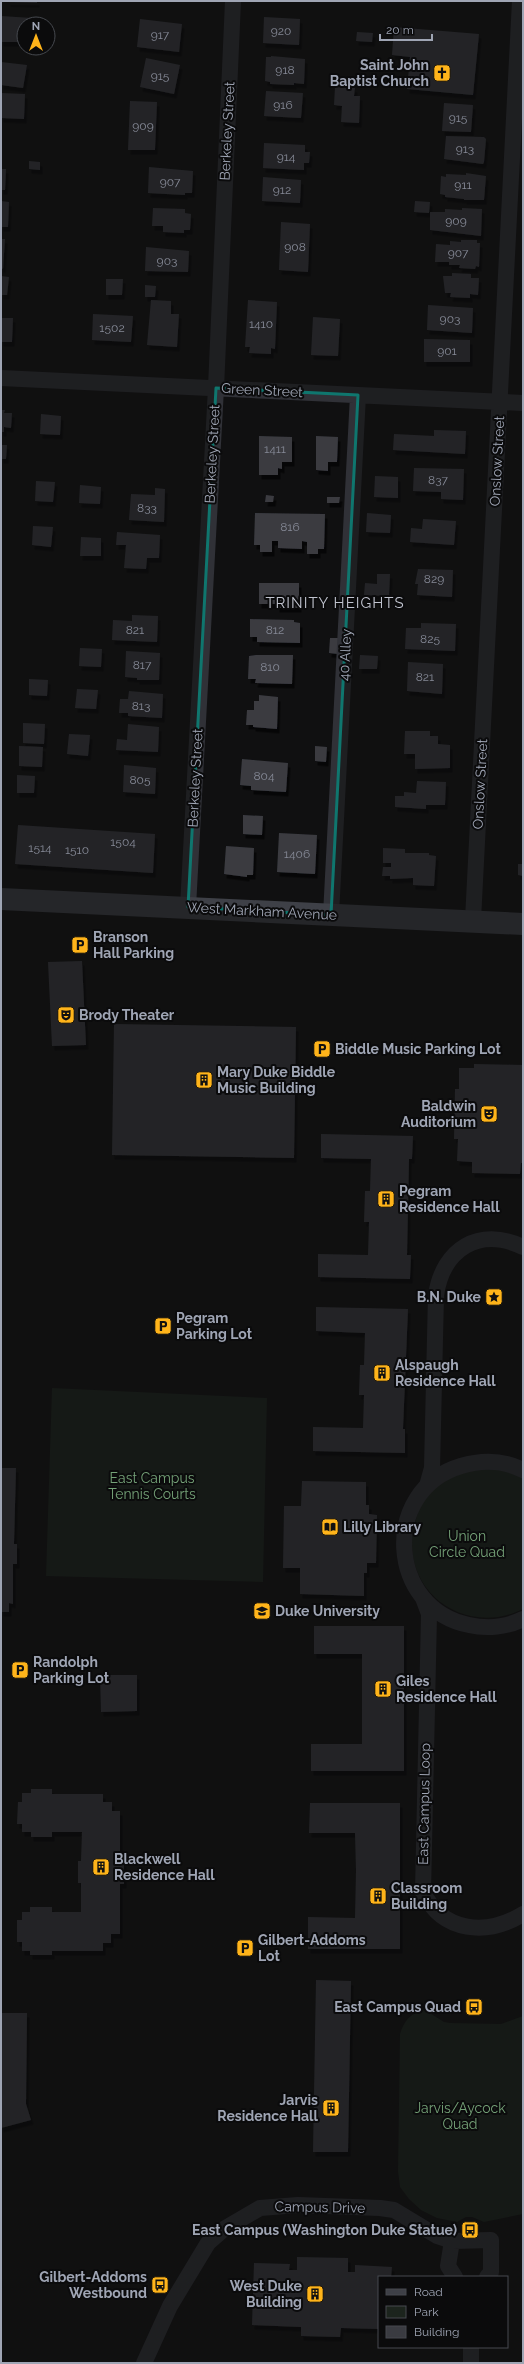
<svg xmlns="http://www.w3.org/2000/svg" width="524" height="2364" font-family="Raleway,sans-serif">
	<style>
		.green { fill: #1c241d }
		.building { fill: #3a3b41; filter: url(#shadow) }
		.lines { fill: none; stroke-linecap: round; stroke-linejoin: round }
		.street { stroke: #303137; stroke-width: 16 }
		.secondary { stroke: #3e4047; stroke-width: 22 }
		.marked { fill: none; stroke: #0f766e; stroke-width: 3; stroke-linejoin: round }
		.labels { text-anchor: middle; stroke-width: 4; stroke-linejoin: round; paint-order: stroke }
		.number-label { font-size: 12px; fill: #868a97 }
		.poi-label { font-size: 14px; font-weight: bold; fill: #9fa5b4; stroke: #0b0b0c; text-anchor: start }
		.street-label { font-size: 14px; fill: #9fa5b4; stroke: #0b0b0c }
		.park-label { font-size: 14px; fill: #74a177; stroke: #0b0b0c }
		.neighbourhood-label { font-size: 15px; letter-spacing: 1px; fill: #c1c4cf; stroke: #0b0b0c }
	</style>
	<defs>
		<filter id="shadow"><feDropShadow dx="2.5" dy="4.5" stdDeviation="0" flood-color="#0009"/></filter>
	</defs>
	<rect width="100%" height="100%" fill="#101011"/>
	<path class="green" d="M52,1388L267,1398L263,1582L46,1576Z
		M507,1469L523,1475V1609C463,1639 397,1588 415,1523C419,1505 427,1492 443,1482C448,1479 453,1474 458,1472C469,1467 494,1469 507,1469Z
		M425,2010L444,2022L450,2023L501,2024L523,2016V2214L484,2222L472,2217H466L457,2222L437,2218L421,2210L409,2199L400,2187L398,2171L400,2034C404,2021 410,2013 425,2010Z"/>
	<path class="building" d="M8,1H37V3L8,2Z
		M1,16L32,18V24H24V42H1Z
		M264,17L300,19L299,45L263,43Z
		M140,19L182,24L179,52L137,47Z
		M394,27L479,34L473,95L407,89L410,57L392,55Z
		M357,32L373,33L372,42L356,41Z
		M271,56L305,59L304,84L294,83V85L270,84V82L265,81L266,57H271Z
		M146,58L180,65L174,94L140,87Z
		M1,62L27,65L23,88L1,85Z
		M335,87L355,88L354,96H360L359,123L341,122L342,106L334,105Z
		M266,91L303,93L301,118L264,116Z
		M1,93L25,94L24,119L1,118Z
		M130,101L157,102L155,150H128Z
		M444,103L473,105L471,132L442,131Z
		M446,136L484,137L486,139L484,162L483,164L444,159Z
		M264,143L305,145V152H310L309,163H304V170L263,168Z
		M29,161L40,162V170L29,169Z
		M149,167L193,171L192,193H185V195L148,193Z
		M1,169H6L5,190H1Z
		M466,173L486,176L484,200H464V199L445,197V195L440,194L441,176L446,177V174L466,175Z
		M263,177L301,180L300,203L262,201Z
		M1,201L9,202L8,227H1Z
		M415,201L430,202L429,213L414,212Z
		M153,208L185,209V213L191,214L190,230H184V233L163,232V226H152Z
		M462,208L482,209L481,236L430,230V212H445V209L462,210Z
		M281,222L310,224L308,272L279,270Z
		M1,239H5L3,269L1,268Z
		M461,240H477V243H480L479,267L476,266L475,269L459,268L460,265H449V262H435L436,244L450,245V241L461,242Z
		M146,247L189,251L188,272L145,271Z
		M452,273L471,274V278H479L478,295L470,294V298L450,297L451,293H445L443,276H452Z
		M1,276L9,277L7,295H1Z
		M106,279H123L122,295H106Z
		M145,285L156,286L155,297H145Z
		M151,300L171,301V314H179L177,347L147,345Z
		M248,300L277,302L275,349L271,348V354L249,353L250,347H245Z
		M428,305L473,308L472,333L427,330Z
		M93,314L133,316L131,342L92,340Z
		M313,317L340,319L338,356L311,355Z
		M1,318H13L12,342H1Z
		M424,339L470,340V362H424Z
		M1,410H5L4,413H12L11,428L4,427V432H1Z
		M41,414L61,416L60,435L40,434Z
		M434,430L466,431L465,454L393,450L394,434L434,436Z
		M259,436L292,437V462H282V469L278,468V475H259Z
		M316,436L338,437L337,462H328V471L316,470Z
		M1,445H7L6,459H1Z
		M414,468L464,469L463,500L441,499V492L413,491Z
		M375,476L398,477V498L374,497Z
		M36,481L55,482L53,502L35,501Z
		M80,485L101,487L100,504L79,503Z
		M155,488L165,489L164,522L129,520L131,494L155,495Z
		M266,495L274,496L273,502H265Z
		M327,497H340L339,503H327Z
		M255,513L325,514L324,549H318V554H307V542L302,541V549L278,548V541H272V552H260V545H254Z
		M367,513L391,515L390,533L366,532Z
		M423,519L456,521L454,545L410,542L411,528L422,529Z
		M33,526L53,527L51,547L32,545Z
		M117,532L160,535L159,558H147L146,569L124,568L126,545H116Z
		M81,537L101,538V556H80Z
		M418,569L453,570L452,597L417,595L418,584H415Z
		M377,574H390L389,596L364,595L365,583L377,584Z
		M259,583H299V608H277V604H259Z
		M132,615L158,616L157,642L112,640L113,620L132,621Z
		M250,619L294,620V622L300,623V643L257,642V637H250Z
		M421,623L456,624L455,651L405,649L406,628H421Z
		M330,638H339L338,654L329,653Z
		M80,648L102,649L101,667L79,666Z
		M126,651L160,653L159,680H137V678L125,677Z
		M256,655H293L292,684L255,683L256,679H248L249,656Z
		M360,655L378,656L377,669H359Z
		M408,662L443,664L442,694L407,691Z
		M29,679L48,680L47,696L29,695Z
		M77,689L98,690L96,709L75,708Z
		M129,691L163,694L162,718L128,716V713H119L120,699H128Z
		M259,695L278,697L277,729L253,727V725H246L247,710H254V701H259Z
		M23,723L45,724L44,744L23,743Z
		M128,724L159,727L158,752L116,750L117,739L127,740Z
		M405,731H430V736H438V744L450,745V768L415,769V754H404Z
		M69,734L90,735L88,756L67,754Z
		M19,746L43,747L42,767L19,766Z
		M315,746L327,747L326,762L315,761Z
		M242,759L288,763L286,792L251,790V786L240,785Z
		M124,765L156,768L155,794L123,792Z
		M17,775L35,776L34,793H17Z
		M417,781L446,782L445,805H426V809L395,807V796H404V792L416,793Z
		M243,815L263,816L262,835L243,834Z
		M18,825L155,834L153,873L15,864Z
		M279,833L317,835L315,874L277,872Z
		M226,846L254,848L253,875H247V877L224,874Z
		M383,848L405,849V853H429V855L436,856L434,886L413,885V878L390,879V876H382L383,867H391V863H383Z
		M518,864H523V876L518,875Z
		M82,961L86,1045L52,1046L48,962Z
		M114,1024L296,1027L294,1158L112,1155Z
		M474,1064L523,1065V1163H521L520,1174L472,1173V1162L457,1161L458,1139H454L455,1089H459V1068H474Z
		M321,1134L413,1136L412,1159H409L407,1255H411L410,1279L318,1277V1254L368,1255L369,1222H364L365,1191H370L371,1159L321,1158Z
		M316,1307L408,1309L403,1429H405V1453L313,1451V1427L363,1428L364,1395H359L360,1365H364L365,1333L316,1331Z
		M1,1468H16L14,1544H17V1564H13V1604L9,1603V1612H1Z
		M302,1481L366,1482V1505H369V1514L377,1515L376,1563H367V1573H364V1596L300,1594V1568H283L284,1506H301Z
		M314,1626H404V1771H311V1744H362V1654H314Z
		M100,1675H137V1711L101,1712Z
		M31,1789H52V1794H103V1802H112V1811H120V1862H124V1884H120V1934H111V1943H103V1951H52V1955H30V1951H22V1942H17V1920H22V1912H30V1907H52V1912H81V1883H78V1861H81L82,1832H52V1837H31V1832H22V1824H17L18,1802H22V1793H31Z
		M310,1803H400V1949H308V1917L355,1918L356,1871L355,1833H309Z
		M316,1980L351,1981L348,2152H313Z
		M1,2013H27L26,2104L31,2120L1,2128Z
		M297,2257L348,2258V2272H355V2265L392,2267L391,2277H379V2329L341,2328L340,2337L301,2336V2327L252,2325L254,2263L290,2264L289,2270H297Z"/>
	<g class="lines">
		<path class="street" d="M1,378L523,403
			M188,907L216,388L233,1
			M331,915L358,395
			M473,920L520,1
			M523,1470C503,1460 481,1460 461,1466C380,1490 388,1609 469,1625C487,1629 507,1627 523,1619
			M427,1486L432,1468L436,1295C443,1249 479,1226 523,1247
			M423,1598L429,1614L423,1892C443,1933 487,1936 523,1914
			M452,2241L448,2266L455,2277
			M144,2363L170,2306L208,2243L224,2229L260,2208L298,2205L380,2208L394,2210L437,2236L452,2241L491,2240V2272L487,2277
			M471,2363V2347"/>
		<path class="secondary" d="M1,899L523,924"/>
	</g>
	<path d="M0 0H524V2364H0ZM216,388L358,395L331,915L188,907Z" fill="#101011" fill-opacity=".55" fill-rule="evenodd"/>
	<path class="marked" d="M216,388L358,395L331,915L188,907Z"/>
	<defs>
		<symbol id="church-square" viewBox="-11 -11 22 22"><rect x="-9" y="-9" width="18" height="18" rx="4" fill="#ffb41a" stroke="#0b0b0c"/><path d="M-1.2-6h2.4v3.5h3.3v2.4h-3.3V6h-2.4V-.1h-3.3v-2.4h3.3Z" fill="#111"/></symbol>
		<symbol id="parking-square" viewBox="-11 -11 22 22"><rect x="-9" y="-9" width="18" height="18" rx="4" fill="#ffb41a" stroke="#0b0b0c"/><path d="M-3.5-5.5H1a3.5 3.5 0 0 1 0 7H-1V5.5H-3.5ZM-1-3.4V-.6H.8a1.4 1.4 0 0 0 0-2.8Z" fill="#111"/></symbol>
		<symbol id="theatre-square" viewBox="-11 -11 22 22"><rect x="-9" y="-9" width="18" height="18" rx="4" fill="#ffb41a" stroke="#0b0b0c"/><path d="M-5-5.5Q0-4 5-5.5V0Q5 5 0 6Q-5 5-5 0ZM-3.3-2.5H-1v1.5H-3.3ZM1-2.5H3.3v1.5H1ZM-2.8 1Q0 5.5 2.8 1Z" fill="#111"/></symbol>
		<symbol id="building-square" viewBox="-11 -11 22 22"><rect x="-9" y="-9" width="18" height="18" rx="4" fill="#ffb41a" stroke="#0b0b0c"/><path d="M-4-6H4V6H1V3H-1V6H-4ZM-2.5-4.3h1.7v1.8h-1.7ZM.8-4.3h1.7v1.8H.8ZM-2.5-1h1.7V.8h-1.7ZM.8-1h1.7V.8H.8Z" fill="#111"/></symbol>
		<symbol id="sight-square" viewBox="-11 -11 22 22"><rect x="-9" y="-9" width="18" height="18" rx="4" fill="#ffb41a" stroke="#0b0b0c"/><path d="M0-6L1.8-2.2L6-1.7L2.9 1.2L3.7 5.4L0 3.3L-3.7 5.4L-2.9 1.2L-6-1.7L-1.8-2.2Z" fill="#111"/></symbol>
		<symbol id="library-square" viewBox="-11 -11 22 22"><rect x="-9" y="-9" width="18" height="18" rx="4" fill="#ffb41a" stroke="#0b0b0c"/><path d="M-6-4Q-3-5.5-.7-3.5V5Q-3 3-6 4ZM6-4Q3-5.5 .7-3.5V5Q3 3 6 4Z" fill="#111"/></symbol>
		<symbol id="university-square" viewBox="-11 -11 22 22"><rect x="-9" y="-9" width="18" height="18" rx="4" fill="#ffb41a" stroke="#0b0b0c"/><path d="M0-5L7-2L0 1L-7-2ZM-4 1L0 2.5L4 1V4Q0 6-4 4Z" fill="#111"/></symbol>
		<symbol id="bus-square" viewBox="-11 -11 22 22"><rect x="-9" y="-9" width="18" height="18" rx="4" fill="#ffb41a" stroke="#0b0b0c"/><path d="M-5-6H5V4H4V6H2V4H-2V6H-4V4H-5ZM-3.5-4V0h7V-4ZM-3.5 1.2v1.5H-2V1.2ZM2 1.2v1.5H3.5V1.2Z" fill="#111"/></symbol>
	</defs>
	<g fill-rule="evenodd">
		<use href="#church-square" x="432" y="63" width="20" height="20"/>
		<use href="#parking-square" x="70" y="935" width="20" height="20"/>
		<use href="#theatre-square" x="56" y="1005" width="20" height="20"/>
		<use href="#parking-square" x="312" y="1039" width="20" height="20"/>
		<use href="#building-square" x="194" y="1070" width="20" height="20"/>
		<use href="#theatre-square" x="479" y="1104" width="20" height="20"/>
		<use href="#building-square" x="376" y="1189" width="20" height="20"/>
		<use href="#sight-square" x="484" y="1287" width="20" height="20"/>
		<use href="#parking-square" x="153" y="1316" width="20" height="20"/>
		<use href="#building-square" x="372" y="1363" width="20" height="20"/>
		<use href="#library-square" x="320" y="1517" width="20" height="20"/>
		<use href="#university-square" x="252" y="1601" width="20" height="20"/>
		<use href="#parking-square" x="10" y="1660" width="20" height="20"/>
		<use href="#building-square" x="373" y="1679" width="20" height="20"/>
		<use href="#building-square" x="91" y="1857" width="20" height="20"/>
		<use href="#building-square" x="368" y="1886" width="20" height="20"/>
		<use href="#parking-square" x="235" y="1938" width="20" height="20"/>
		<use href="#bus-square" x="464" y="1997" width="20" height="20"/>
		<use href="#building-square" x="321" y="2098" width="20" height="20"/>
		<use href="#bus-square" x="460" y="2220" width="20" height="20"/>
		<use href="#bus-square" x="150" y="2275" width="20" height="20"/>
		<use href="#building-square" x="305" y="2284" width="20" height="20"/>
	</g>
	<g class="labels">
		<g class="number-label">
			<text x="281" y="35">920</text>
			<text x="160" y="39">917</text>
			<text x="285" y="74">918</text>
			<text x="160" y="80">915</text>
			<text x="283" y="109">916</text>
			<text x="458" y="122">915</text>
			<text x="143" y="130">909</text>
			<text x="465" y="153">913</text>
			<text x="286" y="161">914</text>
			<text x="170" y="186">907</text>
			<text x="463" y="189">911</text>
			<text x="282" y="194">912</text>
			<text x="456" y="225">909</text>
			<text x="295" y="251">908</text>
			<text x="458" y="257">907</text>
			<text x="167" y="265">903</text>
			<text x="450" y="323">903</text>
			<text x="261" y="328">1410</text>
			<text x="112" y="332">1502</text>
			<text x="447" y="355">901</text>
			<text x="275" y="453">1411</text>
			<text x="438" y="484">837</text>
			<text x="147" y="512">833</text>
			<text x="290" y="531">816</text>
			<text x="434" y="583">829</text>
			<text x="135" y="634">821</text>
			<text x="275" y="634">812</text>
			<text x="430" y="643">825</text>
			<text x="142" y="669">817</text>
			<text x="270" y="671">810</text>
			<text x="425" y="681">821</text>
			<text x="141" y="710">813</text>
			<text x="264" y="780">804</text>
			<text x="140" y="784">805</text>
			<text x="123" y="846">1504</text>
			<text x="40" y="852">1514</text>
			<text x="77" y="854">1510</text>
			<text x="297" y="858">1406</text>
		</g>
		<g class="poi-label">
			<text x="429" y="70" text-anchor="end">Saint John<tspan x="429" dy="16">Baptist Church</tspan></text>
			<text x="93" y="942">Branson<tspan x="93" dy="16">Hall Parking</tspan></text>
			<text x="79" y="1020">Brody Theater</text>
			<text x="335" y="1054">Biddle Music Parking Lot</text>
			<text x="217" y="1077">Mary Duke Biddle<tspan x="217" dy="16">Music Building</tspan></text>
			<text x="476" y="1111" text-anchor="end">Baldwin<tspan x="476" dy="16">Auditorium</tspan></text>
			<text x="399" y="1196">Pegram<tspan x="399" dy="16">Residence Hall</tspan></text>
			<text x="481" y="1302" text-anchor="end">B.N. Duke</text>
			<text x="176" y="1323">Pegram<tspan x="176" dy="16">Parking Lot</tspan></text>
			<text x="395" y="1370">Alspaugh<tspan x="395" dy="16">Residence Hall</tspan></text>
			<text x="343" y="1532">Lilly Library</text>
			<text x="275" y="1616">Duke University</text>
			<text x="33" y="1667">Randolph<tspan x="33" dy="16">Parking Lot</tspan></text>
			<text x="396" y="1686">Giles<tspan x="396" dy="16">Residence Hall</tspan></text>
			<text x="114" y="1864">Blackwell<tspan x="114" dy="16">Residence Hall</tspan></text>
			<text x="391" y="1893">Classroom<tspan x="391" dy="16">Building</tspan></text>
			<text x="258" y="1945">Gilbert-Addoms<tspan x="258" dy="16">Lot</tspan></text>
			<text x="461" y="2012" text-anchor="end">East Campus Quad</text>
			<text x="318" y="2105" text-anchor="end">Jarvis<tspan x="318" dy="16">Residence Hall</tspan></text>
			<text x="457" y="2235" text-anchor="end">East Campus (Washington Duke Statue)</text>
			<text x="147" y="2282" text-anchor="end">Gilbert-Addoms<tspan x="147" dy="16">Westbound</tspan></text>
			<text x="302" y="2291" text-anchor="end">West Duke<tspan x="302" dy="16">Building</tspan></text>
		</g>
		<g class="street-label">
			<text transform="translate(227 131) rotate(-87)" y="5">Berkeley Street</text>
			<text transform="translate(262 390) rotate(3)" y="5">Green Street</text>
			<text transform="translate(212 454) rotate(-87)" y="5">Berkeley Street</text>
			<text transform="translate(497 461) rotate(-87)" y="5">Onslow Street</text>
			<text transform="translate(345 655) rotate(-87)" y="5">40 Alley</text>
			<text transform="translate(195 778) rotate(-87)" y="5">Berkeley Street</text>
			<text transform="translate(480 784) rotate(-87)" y="5">Onslow Street</text>
			<text transform="translate(262 911) rotate(3)" y="5">West Markham Avenue</text>
			<text transform="translate(424 1804) rotate(-89)" y="5">East Campus Loop</text>
			<text transform="translate(320 2207) rotate(1)" y="5">Campus Drive</text>
		</g>
		<g class="park-label">
			<text x="152" y="1483">East Campus<tspan x="152" dy="16">Tennis Courts</tspan></text>
			<text x="467" y="1541">Union<tspan x="467" dy="16">Circle Quad</tspan></text>
			<text x="460" y="2113">Jarvis/Aycock<tspan x="460" dy="16">Quad</tspan></text>
		</g>
		<g class="neighbourhood-label">
			<text x="335" y="608">TRINITY HEIGHTS</text>
		</g>
	</g>
	<rect width="524" height="2364" fill="none" stroke="#9fa5b4" stroke-width="4"/>
	<rect x="378" y="2276" width="130" height="72" fill="#0b0b0c" stroke="#46494f"/>
	<rect x="386" y="2289" width="20" height="6" fill="#3e4047" stroke="#46494f"/>
	<text x="414" y="2296" font-size="12" fill="#9fa5b4">Road</text>
	<rect x="386" y="2306" width="20" height="12" fill="#1c241d" stroke="#46494f"/>
	<text x="414" y="2316" font-size="12" fill="#9fa5b4">Park</text>
	<rect x="386" y="2326" width="20" height="12" fill="#3a3b41" stroke="#46494f"/>
	<text x="414" y="2336" font-size="12" fill="#9fa5b4">Building</text>
	<g transform="translate(36 36)"><circle r="19" fill="#0b0b0c" stroke="#46494f"/>
	<path d="M0-3L7 15L0 10L-7 15Z" fill="#ffb41a"/>
	<text y="-6" font-size="11" font-weight="bold" text-anchor="middle" fill="#9fa5b4">N</text>
	</g>
	<path d="M380 34v6h52v-6" fill="none" stroke="#9fa5b4" stroke-width="2"/>
	<text x="386" y="34" font-size="12" fill="#9fa5b4" stroke="#0b0b0c" stroke-width="3" paint-order="stroke">20 m</text>
</svg>
